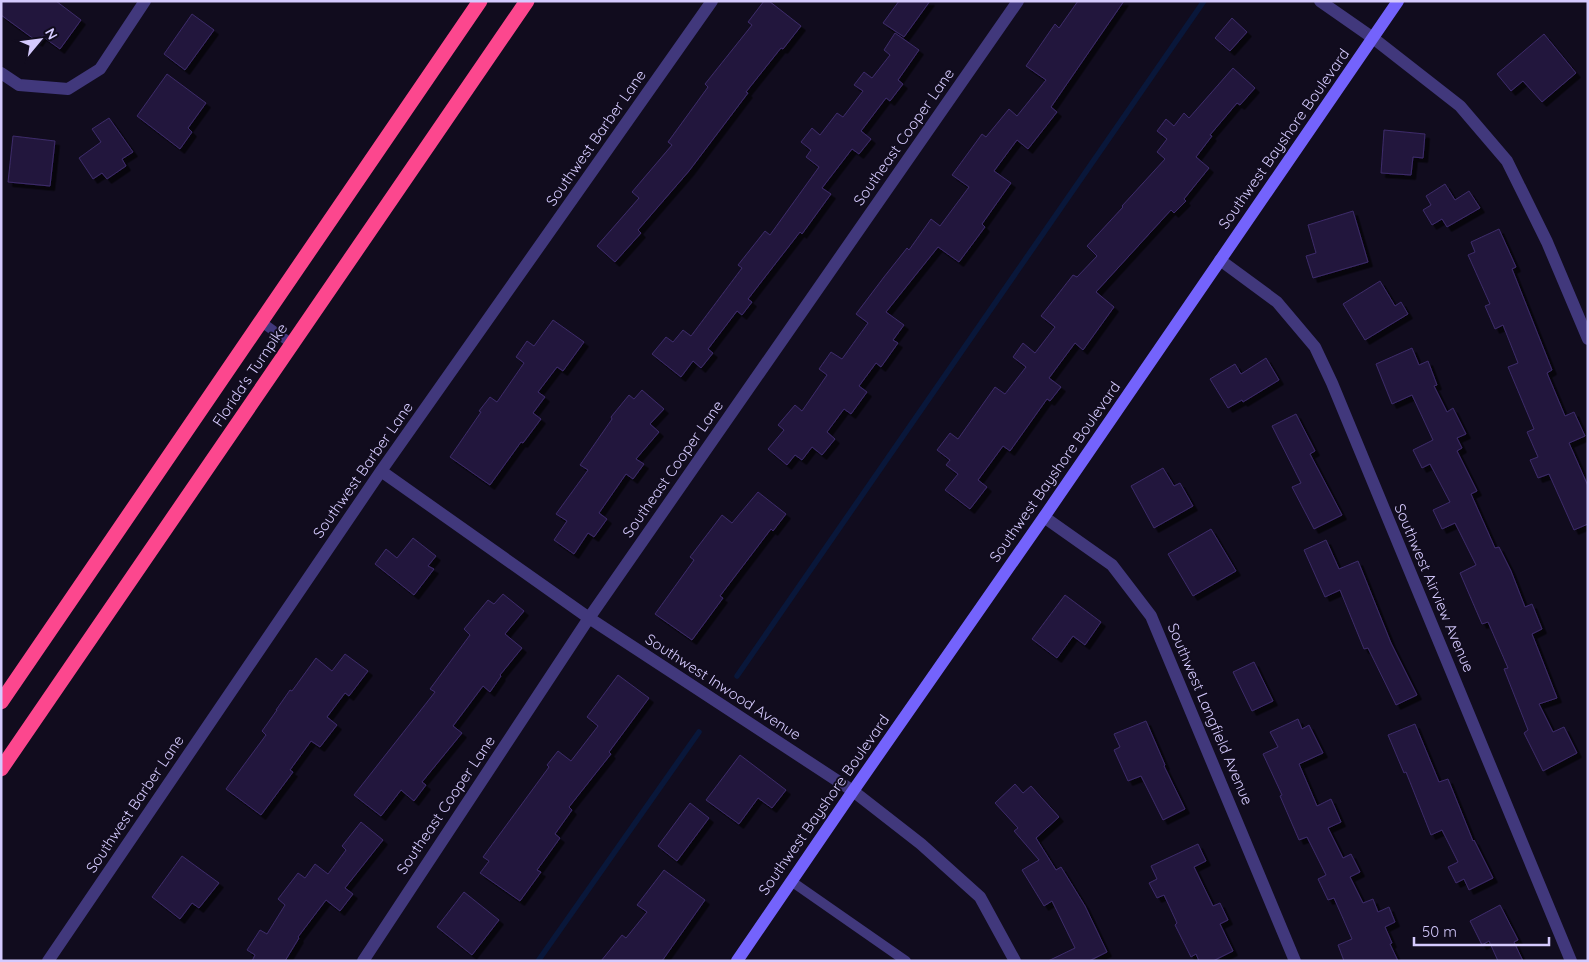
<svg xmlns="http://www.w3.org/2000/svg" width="1589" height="962" font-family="Quicksand,sans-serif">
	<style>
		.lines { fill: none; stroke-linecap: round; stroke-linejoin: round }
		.stream { stroke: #09173a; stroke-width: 5.5 }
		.building { fill: #24193e; stroke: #3d2b6a; filter: url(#shadow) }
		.lane { stroke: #41387c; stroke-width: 10 }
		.street { stroke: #41387c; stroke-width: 12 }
		.secondary { stroke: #7463fc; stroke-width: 12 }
		.highway { stroke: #fc478e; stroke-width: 15 }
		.labels { text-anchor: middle; stroke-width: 4; stroke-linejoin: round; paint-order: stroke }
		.street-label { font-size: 15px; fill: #d5cafe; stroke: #110c1e }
	</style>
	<defs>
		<filter id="shadow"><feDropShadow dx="4.5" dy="4.5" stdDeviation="0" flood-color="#0009"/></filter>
	</defs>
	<rect width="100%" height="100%" fill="#110c1e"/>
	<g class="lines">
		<path class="stream" d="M737,676L1204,1
			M538,961L699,732"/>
	</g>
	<path class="building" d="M1,1H56L81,20L60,49L42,36L38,42L1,15Z
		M764,1H769L801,26L783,49L781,48L746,92L748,93L689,171L638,230L641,233L615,262L597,246L639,198L632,192L672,145L668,142L708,87L705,84L752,25L748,22Z
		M899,1H930L904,37L883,23Z
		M1078,1H1124L1051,107L1057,112L1028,149L1017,140L994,171L1011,183L982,224L985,227L959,262L938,247L886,312L904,325L893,340L898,343L881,367L876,363L859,386L867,392L851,414L844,409L827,432L835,439L822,455L812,447L802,460L795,455L787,465L768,449L784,430L778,425L795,405L802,411L827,375L819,369L831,352L842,359L868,323L856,314L884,277L907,248L909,250L931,219L940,226L969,187L952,175L982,134L986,137L1009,109L1017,116L1046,80L1026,66L1055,24L1059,28Z
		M192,14L214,30L185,70L164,54Z
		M1232,18L1247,32L1230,51L1215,38Z
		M895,33L919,50L898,80L903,84L890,101L886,98L861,131L871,139L859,154L852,149L822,188L831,194L802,234L800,232L748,299L752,302L742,315L737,311L708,349L713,353L701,368L693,361L681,377L652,354L666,337L673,342L683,330L691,336L742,268L738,265L765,231L770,235L819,167L806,157L811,150L801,142L812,128L820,135L837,113L843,117L863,91L854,85L864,72L872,78L890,55L884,50Z
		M1544,34L1576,73L1542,102L1523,81L1511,91L1497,74Z
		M1233,68L1255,88L1240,105L1237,103L1210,135L1212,136L1196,157L1209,168L1184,199L1186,201L1174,213L1171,210L1096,292L1114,307L1083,350L1075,343L1049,378L1061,387L1050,401L1047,399L1010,451L1003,446L978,480L987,487L970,509L945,490L958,474L946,465L950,460L937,450L950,433L958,439L995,387L1005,394L1026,367L1013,357L1023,343L1035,353L1055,327L1041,316L1073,275L1077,277L1097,256L1087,246L1123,207L1122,206L1165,159L1157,152L1167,139L1157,131L1166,119L1174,126L1184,113L1189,118Z
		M167,74L206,103L188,128L192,132L180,149L137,116Z
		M109,118L133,152L122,159L126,166L107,179L102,173L93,179L79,158L101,142L92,129Z
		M1384,130L1425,134L1423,158L1413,157L1411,175L1381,173Z
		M13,136L55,141L50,186L8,182Z
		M1445,184L1455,200L1469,191L1480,208L1447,227L1442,219L1432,225L1423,210L1431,205L1426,196Z
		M1353,211L1368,262L1313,278L1306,256L1316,253L1308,225Z
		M1499,229L1516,267L1512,269L1552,370L1547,373L1565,416L1574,412L1585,436L1569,443L1588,486V524L1574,530L1549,474L1538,478L1530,460L1538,457L1527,432L1534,429L1508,367L1518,363L1503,325L1495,329L1485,306L1490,304L1468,255L1475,252L1471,242Z
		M1380,281L1395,306L1401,302L1408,314L1365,340L1343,304Z
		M553,320L584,342L563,371L557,367L538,392L545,397L533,413L541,419L523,443L521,442L490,485L450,457L481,412L479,411L490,397L497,402L524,363L516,357L527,341L534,346Z
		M1412,348L1419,365L1428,361L1437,385L1434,386L1447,412L1453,408L1466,434L1457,438L1462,448L1457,451L1477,491L1471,494L1495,548L1499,547L1511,571L1525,607L1532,604L1542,629L1532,634L1557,698L1539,704L1553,732L1564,727L1577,753L1543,771L1524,733L1528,730L1504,669L1508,668L1488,622L1482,624L1460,573L1476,565L1455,523L1442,529L1433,510L1450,502L1430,464L1422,468L1413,450L1433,440L1412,395L1392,404L1376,364Z
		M1266,358L1279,380L1243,402L1242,400L1228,408L1210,379L1235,364L1241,374Z
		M642,390L664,409L650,424L659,432L636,459L644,464L633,479L626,474L599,513L607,519L594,537L588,533L574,554L554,540L567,521L556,514L588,470L580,465L612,419L611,417L629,395L634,399Z
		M1296,414L1315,451L1310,454L1342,515L1314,529L1292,487L1301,483L1272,426Z
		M1163,468L1174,486L1180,483L1193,506L1154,528L1131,486Z
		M758,492L786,514L773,531L771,529L720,596L723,598L692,640L655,614L694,560L690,557L722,515L732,523Z
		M1211,529L1236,571L1193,596L1168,554Z
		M413,538L436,556L428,566L434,569L414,595L375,564L386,549L397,558Z
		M1326,540L1339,569L1358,561L1391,643L1417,695L1396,705L1368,648L1364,649L1340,590L1325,597L1304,550Z
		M503,594L524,611L505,634L522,648L500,675L501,676L490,692L483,686L453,726L462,733L422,782L426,785L414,801L401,790L381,816L354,795L435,692L430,689L470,635L464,629L488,600L494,604Z
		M1065,595L1101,622L1085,645L1073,636L1057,658L1032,639Z
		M345,654L368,671L349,696L345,693L327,717L337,725L320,747L311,741L290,770L293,772L261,815L226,789L266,735L262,731L277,710H276L290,690L292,691L316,658L332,671Z
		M1254,662L1273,701L1252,711L1233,672Z
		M618,675L649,698L609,752L611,754L569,807L572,810L555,834L560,838L537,870L541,872L520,901L480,873L489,861L483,857L549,767L547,765L558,751L571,761L598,726L587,717Z
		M1298,719L1302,729L1309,725L1323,753L1299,764L1317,806L1331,799L1341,822L1328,828L1343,858L1351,854L1360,872L1350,877L1363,903L1373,899L1378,912L1389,907L1395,922L1385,927L1392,943L1390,944L1398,961H1344L1338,945L1352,939L1334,898L1328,900L1318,879L1326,875L1307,837L1299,840L1280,796L1282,795L1263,754L1278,747L1270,732Z
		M1146,721L1165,765L1164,766L1185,809L1163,820L1141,776L1128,781L1114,750L1120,747L1114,734Z
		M1415,724L1439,782L1448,779L1473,841L1474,840L1493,878L1469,890L1464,879L1456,883L1448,867L1458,862L1442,830L1431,835L1406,772L1404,773L1388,735Z
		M740,755L786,790L772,808L758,798L739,824L706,800Z
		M1015,784L1023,793L1031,786L1059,817L1036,838L1056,870L1061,867L1085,906L1107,952L1089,961H1048L1075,948L1052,901L1044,906L1022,870L1039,860L1014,831L1018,828L995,803Z
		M690,803L709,818L677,861L658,846Z
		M361,822L383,840L345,888L353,894L340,911L326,900L298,937L299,938L285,961H252L255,955L247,950L260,930L267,934L285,905L278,899L298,873L305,878L315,864L328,874L346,850L342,846Z
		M1198,844L1206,861L1194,867L1213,906L1220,903L1228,920L1220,924L1233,951L1213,961H1199L1196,954L1191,957L1175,925L1177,923L1164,895L1157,898L1149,883L1157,879L1151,866Z
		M182,856L219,883L199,908L192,903L180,919L152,897Z
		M664,870L705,900L662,961H601L622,935L626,938L647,912L637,905Z
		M464,892L499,920L472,955L437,927Z
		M1500,905L1518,940L1514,942L1523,961H1498L1489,941L1482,945L1470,921Z"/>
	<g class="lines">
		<path class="lane" d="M260,321L292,344
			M791,881L906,961"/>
		<path class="street" d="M1320,1L1373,38L1460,106L1507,161L1547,242L1588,339
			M1,73L19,85L68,89L100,69L145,1
			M1220,260L1277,302L1315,347L1332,383L1571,961
			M381,471L589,618L853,791L921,844L980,897L1015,961
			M1044,517L1112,565L1151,616L1295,961
			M48,961L381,471L712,1
			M363,961L589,618L1018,1"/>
		<path class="secondary" d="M737,961L853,791L1044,517L1398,1"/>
		<path class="highway" d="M1,702L480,1
			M1,769L527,1"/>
	</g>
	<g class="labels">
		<g class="street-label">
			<text transform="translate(904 137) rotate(-55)" y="5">Southeast Cooper Lane</text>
			<text transform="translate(596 138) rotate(-55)" y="5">Southwest Barber Lane</text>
			<text transform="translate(1284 139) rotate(-55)" y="5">Southwest Bayshore Boulevard</text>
			<text transform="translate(250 375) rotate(-56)" y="5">Florida's Turnpike</text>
			<text transform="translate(673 469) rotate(-55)" y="5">Southeast Cooper Lane</text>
			<text transform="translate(363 470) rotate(-55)" y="5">Southwest Barber Lane</text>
			<text transform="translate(1055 472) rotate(-55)" y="5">Southwest Bayshore Boulevard</text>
			<text transform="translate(1434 588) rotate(67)" y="5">Southwest Airview Avenue</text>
			<text transform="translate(723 687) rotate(33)" y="5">Southwest Inwood Avenue</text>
			<text transform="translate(1210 714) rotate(67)" y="5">Southwest Langfield Avenue</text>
			<text transform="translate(135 804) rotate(-56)" y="5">Southwest Barber Lane</text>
			<text transform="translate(446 805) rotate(-56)" y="5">Southeast Cooper Lane</text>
			<text transform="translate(824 805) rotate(-55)" y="5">Southwest Bayshore Boulevard</text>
		</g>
	</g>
	<rect width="1589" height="962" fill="none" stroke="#d5cafe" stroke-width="5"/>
	<g transform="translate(40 40) rotate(61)" stroke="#110c1e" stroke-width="4" paint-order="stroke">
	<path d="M0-4L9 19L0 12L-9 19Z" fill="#d5cafe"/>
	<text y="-8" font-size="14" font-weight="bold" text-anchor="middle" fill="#d5cafe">N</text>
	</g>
	<path d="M1414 937v8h135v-8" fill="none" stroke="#d5cafe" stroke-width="2.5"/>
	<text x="1422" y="937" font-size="15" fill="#d5cafe" stroke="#110c1e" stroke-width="4" paint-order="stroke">50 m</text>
</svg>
